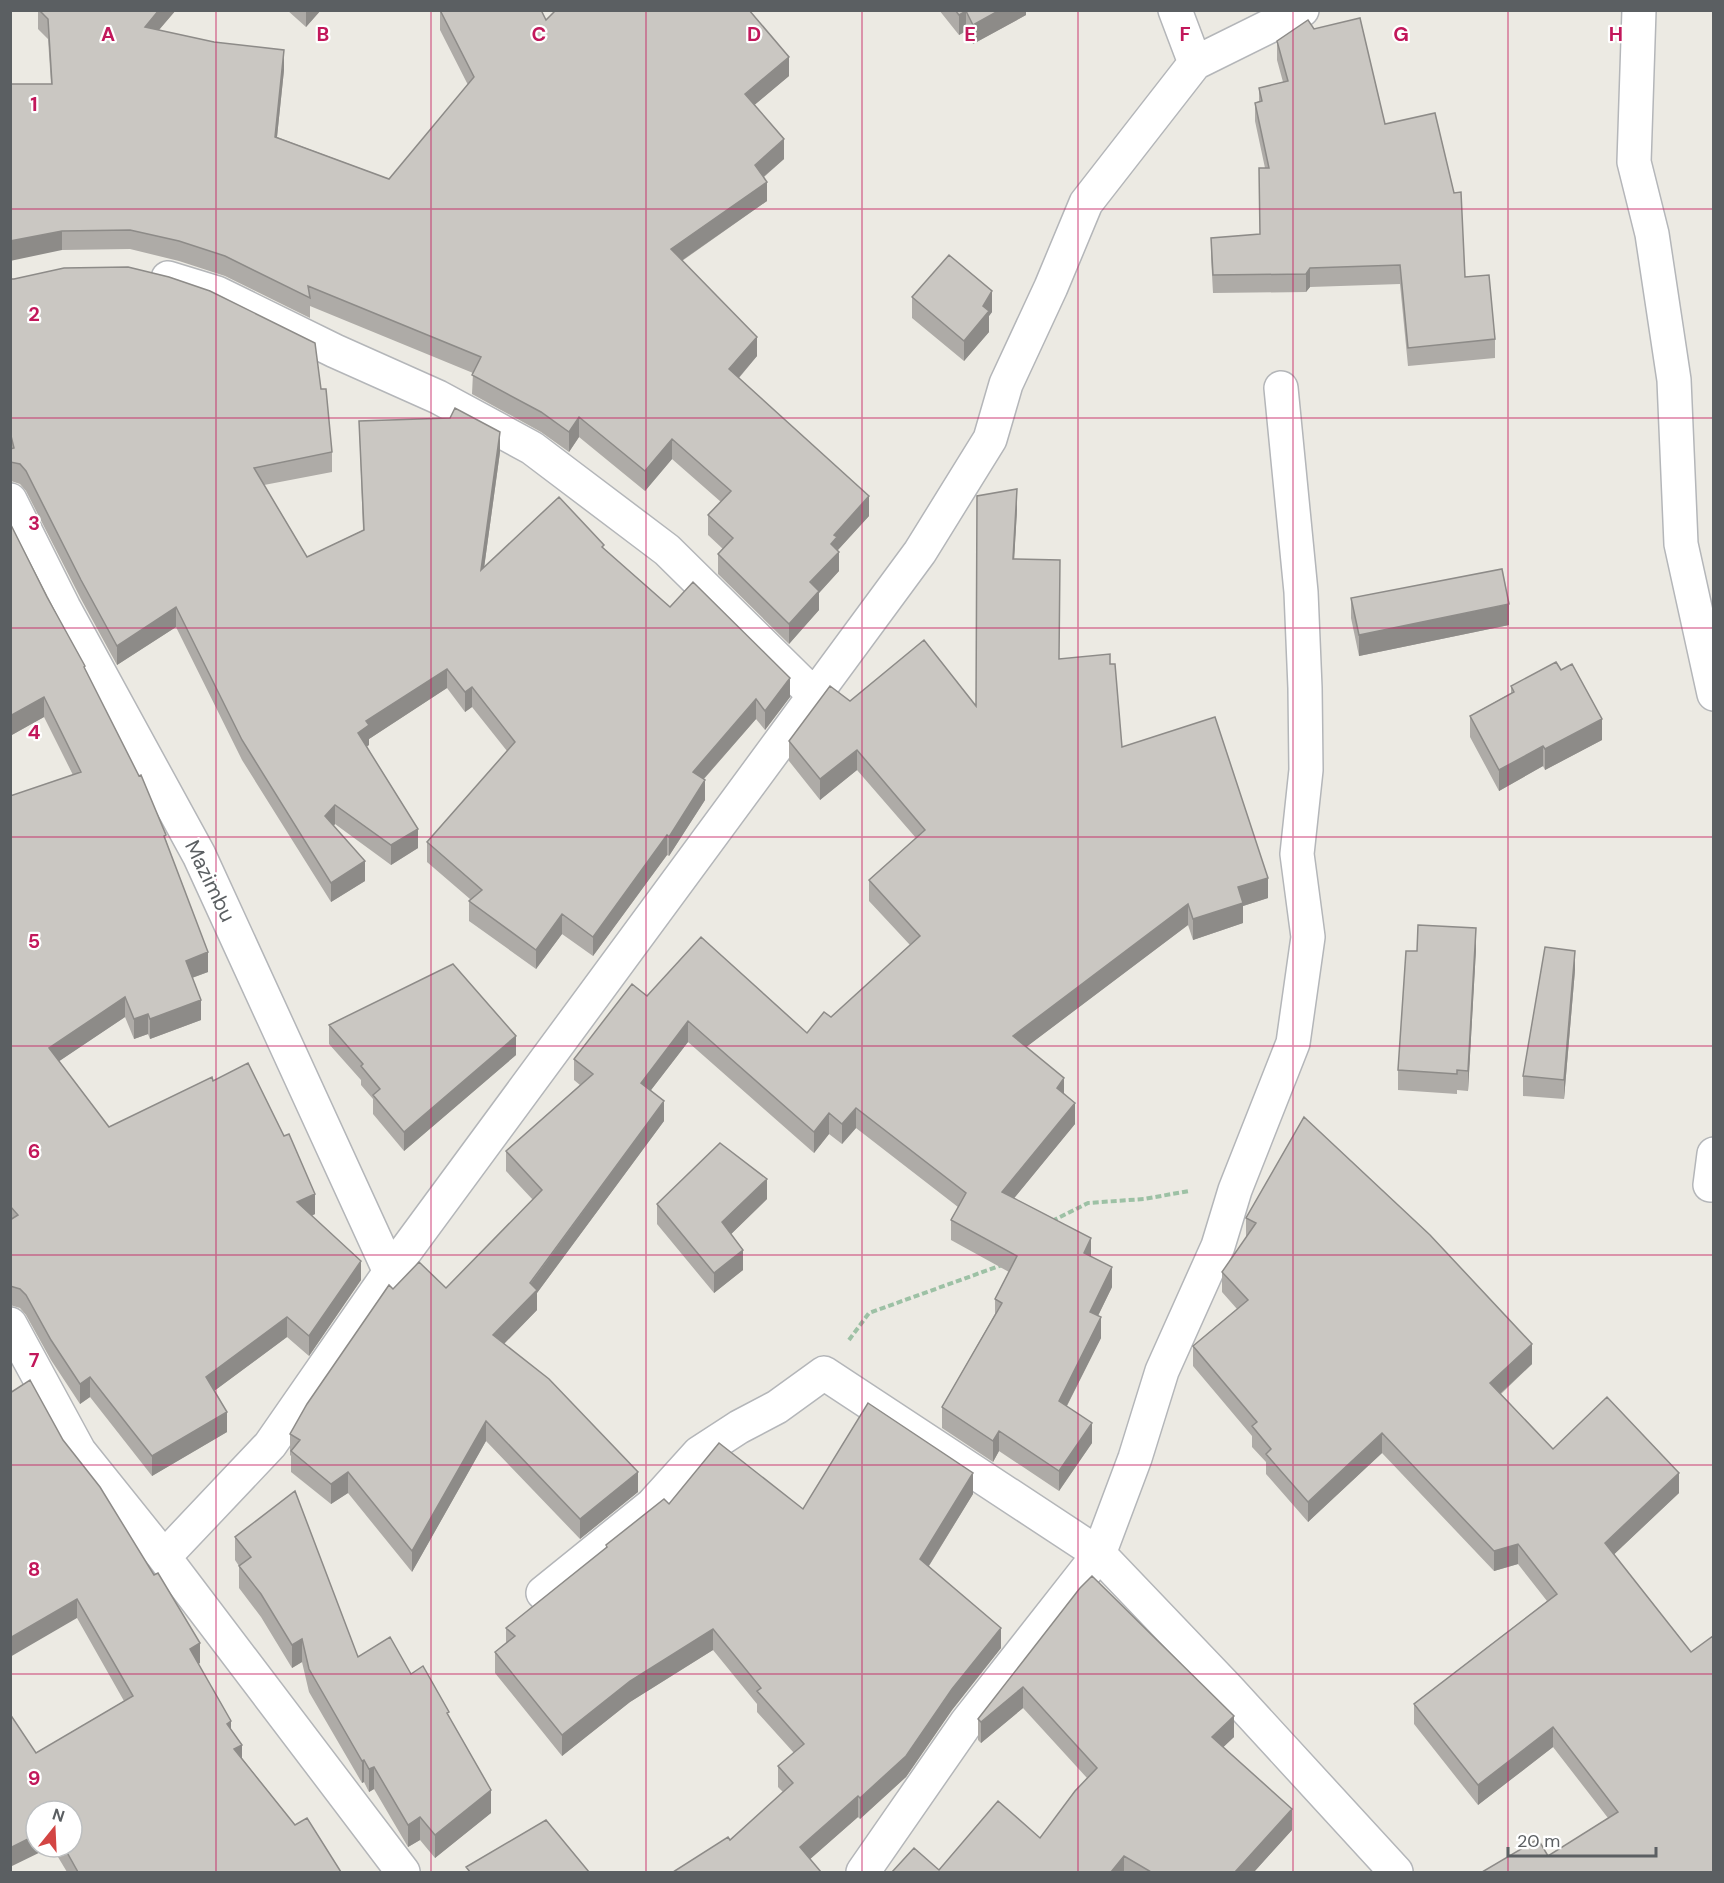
<svg xmlns="http://www.w3.org/2000/svg" width="1724" height="1883" font-family="'DM Sans',sans-serif">
	<style>
		.lines { fill: none; stroke-linecap: round; stroke-linejoin: round }
		.street-casing { stroke: #b4b6b9; stroke-width: 36 }
		.path { stroke: #9dc1a5; stroke-width: 4; stroke-dasharray: 6 3; stroke-linecap: butt }
		.street { stroke: #fff; stroke-width: 33 }
		.wall { fill: #aeaba7 }
		.shaded-wall { fill: #8d8b88 }
		.building { fill: #cac7c2; stroke: #8d8b88; stroke-width: 1.5 }
		.grid { fill: none; stroke: #c2185b; stroke-width: 1.5; stroke-opacity: 0.55 }
		.labels { text-anchor: middle; stroke-width: 4.5; stroke-linejoin: round; paint-order: stroke }
		.street-label { font-size: 21px; fill: #5b5f62; stroke: #fff }
		.grid-label { font-size: 20px; text-anchor: middle; font-weight: bold; fill: #c2185b; stroke: #fff; stroke-width: 4.5; stroke-linejoin: round; paint-order: stroke }
	</style>
	<rect width="100%" height="100%" fill="#eceae3"/>
	<g class="lines">
		<defs>
			<path id="street" d="M1175,10L1195,63
				M1639,10L1634,162L1652,234L1674,380L1681,544L1714,694
				M168,278L217,293L335,351L438,397L532,448L667,550L814,695
				M10,500L64,608L199,855L390,1272
				M1710,1185L1714,1154
				M10,1324L79,1451L164,1557L403,1872
				M164,1557L270,1445L390,1272L920,552L990,439L1006,384L1051,287L1086,203L1195,63L1302,10
				M543,1593L652,1505L699,1453L739,1427L777,1407L824,1373L1099,1554L1228,1689L1396,1872
				M863,1872L967,1722L1099,1554L1135,1458L1162,1371L1218,1246L1235,1190L1293,1043L1308,937L1297,854L1306,770L1305,688L1301,592L1281,388"/>
		</defs>
		<use href="#street" class="street-casing"/>
		<path class="path" d="M1052,1221L1088,1203L1144,1199L1189,1191
			M849,1340L869,1313L1002,1265"/>
		<use href="#street" class="street"/>
	</g>
	<path class="wall" d="M38,10H176L159,30L284,70L277,137L389,179L468,85L440,30V10L546,20L789,76L754,105L784,159L764,177L767,201L682,261L757,356L739,378L869,516L837,551L839,571L819,593V610L789,644L718,574V554L723,549L708,535V515L721,502L672,459L645,491L579,437L569,452L541,432L472,394L473,373L310,306V318L225,276L179,261L130,249L62,250L48,39L38,29Z
		M287,10H321L306,27Z
		M939,10H1026V15L973,44L966,31L959,35Z
		M1277,41L1385,124L1465,277L1495,339V358L1408,366L1400,284L1310,287L1306,292L1213,293L1211,256V238L1260,234L1265,168L1255,121V103L1259,101V88L1283,82L1277,60Z
		M10,279L321,389L332,452V472L264,485L307,557L363,530L359,421L500,452L484,568L604,549L670,607L790,697L765,730L756,719L704,779L705,800L669,856L667,855L593,956L562,934L536,969L469,921V901L470,899L427,862V842L507,751L472,707L465,712L447,688L369,739V745L367,746L418,848L391,865L335,824L334,826L365,881L331,902L242,760L176,627L117,665L81,599L26,491L20,484L11,481Z
		M912,297L992,312L989,316V332L964,361L912,318Z
		M1017,510L1014,559L1059,659L1110,664L1122,747L1268,898L1243,906V923L1193,940L1188,925L1026,1047L1064,1094L1075,1124L1014,1198L1091,1256L1112,1287L1098,1316L1101,1338L1067,1406L1092,1443L1059,1491L999,1451L993,1462L942,1428V1407L995,1314V1299L1009,1272L951,1240V1220L958,1207L856,1128L842,1144L829,1134L814,1153L688,1042L651,1090L664,1121L537,1293V1310L504,1344L638,1492L580,1539L486,1441L412,1572L348,1493L331,1504L291,1472V1456L290,1455V1434L393,1289L446,1288L533,1200L506,1171V1151L580,1085L574,1080V1059L647,996L807,1033L831,1017L910,945L869,901V880L916,838L857,770L820,800L789,761V741L850,701L976,706Z
		M10,523L85,669L166,840L208,972L192,978L201,1020L150,1039L148,1034L134,1039L125,1017L59,1061L109,1127L213,1081L315,1214L312,1216L361,1280L309,1356L287,1337L214,1391L227,1432L152,1476L90,1397L80,1404L51,1360L26,1315L20,1308L10,1305V796L73,775L44,717L10,736Z
		M1351,598L1509,625L1359,656L1351,618Z
		M1511,686L1602,740L1545,770L1543,766L1499,791L1470,737V716L1511,693Z
		M1476,949L1468,1091L1457,1090V1094L1398,1090V1070L1417,951Z
		M1575,970L1564,1099L1523,1096V1076Z
		M329,1025L516,1055L404,1151L373,1114V1099L361,1085V1080L329,1044Z
		M767,1199L731,1234L743,1270L714,1293L657,1224V1204Z
		M1246,1218L1532,1364L1501,1394L1553,1449L1679,1493L1614,1554L1713,1872L1548,1856L1608,1818L1553,1747L1478,1805L1414,1724V1704L1547,1601L1518,1564L1494,1571L1382,1453L1308,1522L1266,1474V1462L1252,1447V1436L1193,1366V1346L1237,1309L1222,1292V1272L1246,1238Z
		M63,1440L200,1663L198,1664L231,1730L242,1758L295,1825L341,1872H67L52,1847H72L36,1753L124,1701L77,1618Z
		M973,1494L929,1566L1001,1648L952,1710L906,1777L860,1819L858,1817L810,1859L730,1840L783,1792L778,1787V1766L794,1753L757,1712V1704L713,1650L630,1702L562,1756L495,1673V1652L506,1643V1628L606,1548V1545L669,1504L803,1509Z
		M235,1537L358,1657L411,1674L449,1718L491,1813L435,1858L420,1840L408,1847L374,1789L369,1792L364,1782L362,1783L309,1692L302,1662L292,1668L261,1617L239,1588V1566L235,1560Z
		M1080,1588L1234,1737L1223,1747L1292,1830L1254,1872H892L939,1870L1040,1838L1087,1778L1023,1708L981,1743L978,1740V1719Z"/>
	<path class="shaded-wall" d="M159,10H176L145,46V27Z
		M306,10H321L306,27Z
		M1000,10H1026V15L973,44V25Z
		M966,11V31L959,35V15Z
		M284,50V70L275,156V137Z
		M789,57V76L745,113V94Z
		M784,139V159L755,184V165Z
		M767,182V201L671,268V249Z
		M62,231V250L10,261V241Z
		M1310,268V287L1306,292V274Z
		M992,291V312L989,316V332L964,361V341L983,306Z
		M757,337V356L729,389V369Z
		M579,417V437L569,452V432Z
		M500,432V452L481,590V570Z
		M672,439V459L645,491V471Z
		M1017,489V510L1013,579V559Z
		M869,496V516L837,551L839,552V571L819,593V610L789,644V624L831,544L834,535Z
		M1509,604V625L1359,656V635Z
		M176,607V627L117,665V646Z
		M447,669V688L369,739V745L358,752V733L366,721Z
		M790,678V697L765,730V711Z
		M472,687V707L465,712V692Z
		M44,697V717L10,736V716Z
		M756,699V719L693,791V772Z
		M1602,719V740L1545,770V749Z
		M1543,746V766L1499,791V770Z
		M857,750V770L820,800V779Z
		M705,780V800L669,856V837Z
		M335,805V824L325,835V816Z
		M418,829V848L391,865V845Z
		M667,835V855L593,956V937Z
		M365,861V881L331,902V883Z
		M1268,878V898L1243,906V923L1193,940V919L1238,887Z
		M1188,904V925L1013,1057V1036Z
		M562,914V934L536,969V950Z
		M1476,928V949L1468,1091V1071Z
		M1575,951V970L1564,1099V1080Z
		M208,952V972L186,980V961Z
		M125,997V1017L49,1068V1048Z
		M201,1000V1020L150,1039V1019Z
		M148,1014V1034L134,1039V1019Z
		M688,1021V1042L641,1103V1083Z
		M516,1036V1055L404,1151V1132Z
		M1064,1078V1098L1057,1088Z
		M664,1101V1121L537,1293V1310L493,1355V1335Z
		M1075,1103V1124L1002,1213V1192Z
		M856,1108V1128L842,1144V1124Z
		M829,1113V1134L814,1153V1132Z
		M767,1179V1199L722,1243V1222Z
		M315,1194V1214L297,1222V1202Z
		M1091,1238V1259L1084,1253Z
		M743,1250V1270L714,1293V1273Z
		M361,1261V1280L309,1356V1336Z
		M1112,1267V1287L1090,1332V1312Z
		M287,1317V1337L206,1397V1377Z
		M1101,1317V1338L1059,1421V1401Z
		M1532,1344V1364L1490,1403V1383Z
		M90,1377V1397L80,1404V1384Z
		M227,1412V1432L152,1476V1456Z
		M486,1421V1441L412,1572V1551Z
		M1092,1423V1443L1059,1491V1471Z
		M999,1431V1451L993,1462V1441Z
		M1382,1433V1453L1308,1522V1502Z
		M348,1472V1493L331,1504V1484Z
		M638,1472V1492L580,1539V1519Z
		M973,1473V1494L920,1580V1559Z
		M1679,1473V1493L1605,1563V1543Z
		M1518,1544V1564L1494,1571V1551Z
		M77,1599V1618L10,1657V1638Z
		M1001,1628V1648L952,1710L906,1777L860,1819V1798L952,1689Z
		M713,1629V1650L630,1702L562,1756V1735L630,1681Z
		M302,1639V1662L292,1668V1645Z
		M200,1643V1663L190,1668V1649Z
		M1023,1687V1708L981,1743V1722Z
		M1234,1716V1737L1212,1758V1737Z
		M231,1721V1741L227,1724Z
		M1553,1727V1747L1478,1805V1785Z
		M242,1745V1764L234,1749Z
		M364,1760V1782L362,1783V1761Z
		M374,1767V1789L369,1792V1769Z
		M491,1790V1813L435,1858V1835Z
		M858,1796V1817L800,1868V1847Z
		M1292,1809V1830L1254,1872H1235Z
		M420,1817V1840L408,1847V1825Z
		M36,1835V1847H51L10,1867V1848Z
		M1124,1856V1872H1111Z"/>
	<path class="building" d="M39,10H159L145,27L214,42L284,50L275,137L389,179L474,77L440,10H541L546,20L556,10H749L789,57L745,94L784,139L755,165L767,182L671,249L757,337L729,369L869,496L834,535L837,537L831,544L839,552L810,582L819,591L789,624L718,554L733,538L708,515L731,491L672,439L645,471L579,417L569,432L541,412L472,375L481,357L308,286L310,298L225,256L179,241L130,230L62,231L10,241V84H52L48,19Z
		M955,10H1000L973,25L966,11L959,15Z
		M1360,18L1385,124L1435,113L1454,193L1461,192L1465,277L1489,275L1495,339L1408,348L1400,265L1310,268L1306,274L1213,275L1211,238L1260,234L1259,168H1269L1255,103L1262,101L1259,88L1288,81L1277,41L1308,20L1314,29Z
		M949,255L992,291L983,306L989,311L964,341L912,297Z
		M128,267L169,277L210,291L315,343L321,389H326L332,452L254,468L307,557L364,530L359,421L450,418L455,408L500,432L481,570L559,497L604,545L602,547L670,607L693,582L790,678L765,711L756,699L693,772L705,780L669,837L667,835L593,937L562,914L536,950L469,901L482,890L427,842L515,742L472,687L465,692L447,669L366,721L369,725L358,733L418,829L391,845L335,805L325,816L365,861L331,883L242,740L176,607L117,646L81,580L26,471L20,464L10,462V449L14,448L10,432V279H14L64,268Z
		M1017,489L1013,559L1060,560L1059,659L1110,654V664H1115L1122,747L1215,717L1268,878L1238,887L1243,903L1193,919L1188,904L1013,1036L1064,1078L1057,1088L1075,1103L1002,1192L1091,1238L1084,1253L1112,1267L1090,1312L1101,1317L1059,1401L1092,1423L1059,1471L999,1431L993,1441L942,1407L1002,1303L995,1299L1017,1256L951,1220L966,1193L856,1108L842,1124L829,1113L814,1132L688,1021L641,1083L664,1101L530,1283L537,1290L493,1335L549,1379L638,1472L580,1519L486,1421L412,1551L348,1472L331,1484L291,1451L300,1440L290,1434L307,1404L389,1285L393,1289L419,1262L446,1288L542,1190L506,1151L593,1074L574,1059L632,984L647,996L701,937L807,1033L824,1012L831,1017L920,936L869,880L925,830L857,750L820,779L789,741L830,686L850,701L924,640L976,706L977,496Z
		M10,523L47,597L85,666L84,667L139,776L141,775L166,835L164,836L208,952L186,961L201,1000L150,1019L148,1014L134,1019L125,997L49,1048L109,1127L212,1077L213,1081L248,1063L284,1136L289,1134L315,1194L297,1202L361,1261L309,1336L287,1317L206,1377L227,1412L152,1456L90,1377L80,1384L51,1340L26,1295L20,1289L10,1286V1220L18,1215L10,1206V796L81,772L44,697L10,716Z
		M1502,569L1509,604L1359,635L1351,598Z
		M1556,662L1561,670L1572,664L1602,719L1545,749L1543,746L1499,770L1470,716L1514,692L1511,686Z
		M1418,925L1476,928L1468,1071L1457,1070V1074L1398,1070L1406,951H1417Z
		M1545,947L1575,951L1564,1080L1523,1076Z
		M453,964L516,1036L404,1132L373,1095L380,1089L361,1066L363,1064L329,1025Z
		M1304,1117L1430,1235L1532,1344L1490,1383L1553,1449L1607,1397L1679,1473L1605,1543L1691,1652L1713,1636V1872H1482L1538,1839L1548,1856L1618,1812L1553,1727L1478,1785L1414,1704L1557,1594L1518,1544L1494,1551L1382,1433L1308,1502L1266,1454L1271,1449L1252,1426L1257,1422L1193,1346L1248,1300L1222,1272L1256,1223L1246,1218Z
		M720,1143L767,1179L722,1222L743,1250L714,1273L657,1204Z
		M30,1380L63,1440L100,1487L154,1575L158,1573L200,1643L190,1649L231,1721L227,1724L242,1745L234,1749L295,1825L307,1818L341,1872H78L64,1847H72V1811H36V1835L10,1848V1714L36,1753L133,1696L77,1599L10,1638V1393Z
		M868,1403L973,1473L920,1559L1001,1628L952,1689L906,1756L860,1798L858,1796L800,1847L821,1872H673L728,1837L730,1840L793,1783L778,1766L804,1744L757,1691L761,1688L713,1629L630,1681L562,1735L495,1652L515,1636L506,1628L607,1547L606,1545L664,1499L669,1504L719,1443L803,1509Z
		M295,1491L358,1657L390,1637L411,1674L423,1666L449,1712L447,1713L491,1790L435,1835L420,1817L408,1825L374,1767L369,1769L364,1760L362,1761L309,1669L302,1639L292,1645L261,1594L239,1566L251,1557L235,1537Z
		M1092,1576L1234,1716L1212,1737L1292,1809L1235,1872H1151L1124,1856L1111,1872H892L914,1848L939,1870L998,1801L1040,1838L1075,1791L1097,1768L1023,1687L981,1722L978,1719L1080,1588Z
		M546,1820L589,1872H470L466,1867Z"/>
	<path class="grid" d="M216,10V1872M431,10V1872M646,10V1872M862,10V1872M1078,10V1872M1293,10V1872M1508,10V1872M10,209H1714M10,418H1714M10,628H1714M10,837H1714M10,1046H1714M10,1255H1714M10,1465H1714M10,1674H1714"/>
	<g class="labels">
		<g class="street-label">
			<text transform="translate(210 881) rotate(64)" y="7">Mazimbu</text>
		</g>
	</g>
	<g class="grid-label">
		<text x="108" y="41">A</text>
		<text x="323" y="41">B</text>
		<text x="539" y="41">C</text>
		<text x="754" y="41">D</text>
		<text x="970" y="41">E</text>
		<text x="1185" y="41">F</text>
		<text x="1401" y="41">G</text>
		<text x="1616" y="41">H</text>
		<text x="34" y="111">1</text>
		<text x="34" y="321">2</text>
		<text x="34" y="530">3</text>
		<text x="34" y="739">4</text>
		<text x="34" y="948">5</text>
		<text x="34" y="1158">6</text>
		<text x="34" y="1367">7</text>
		<text x="34" y="1576">8</text>
		<text x="34" y="1785">9</text>
	</g>
	<rect width="1724" height="1883" fill="none" stroke="#5b5f62" stroke-width="24"/>
	<g transform="translate(54 1829) rotate(18)"><circle r="28" fill="#ffffff" stroke="#bdbfc0" stroke-width="1.5"/>
	<path d="M0-4.5L10 22L0 15L-10 22Z" fill="#d34543"/>
	<text y="-9" font-size="16" font-weight="bold" text-anchor="middle" fill="#5b5f62">N</text>
	</g>
	<path d="M1508 1847v9h148v-9" fill="none" stroke="#5b5f62" stroke-width="3"/>
	<text x="1517" y="1847" font-size="18" fill="#5b5f62" stroke="#ffffff" stroke-width="4.5" paint-order="stroke">20 m</text>
</svg>
